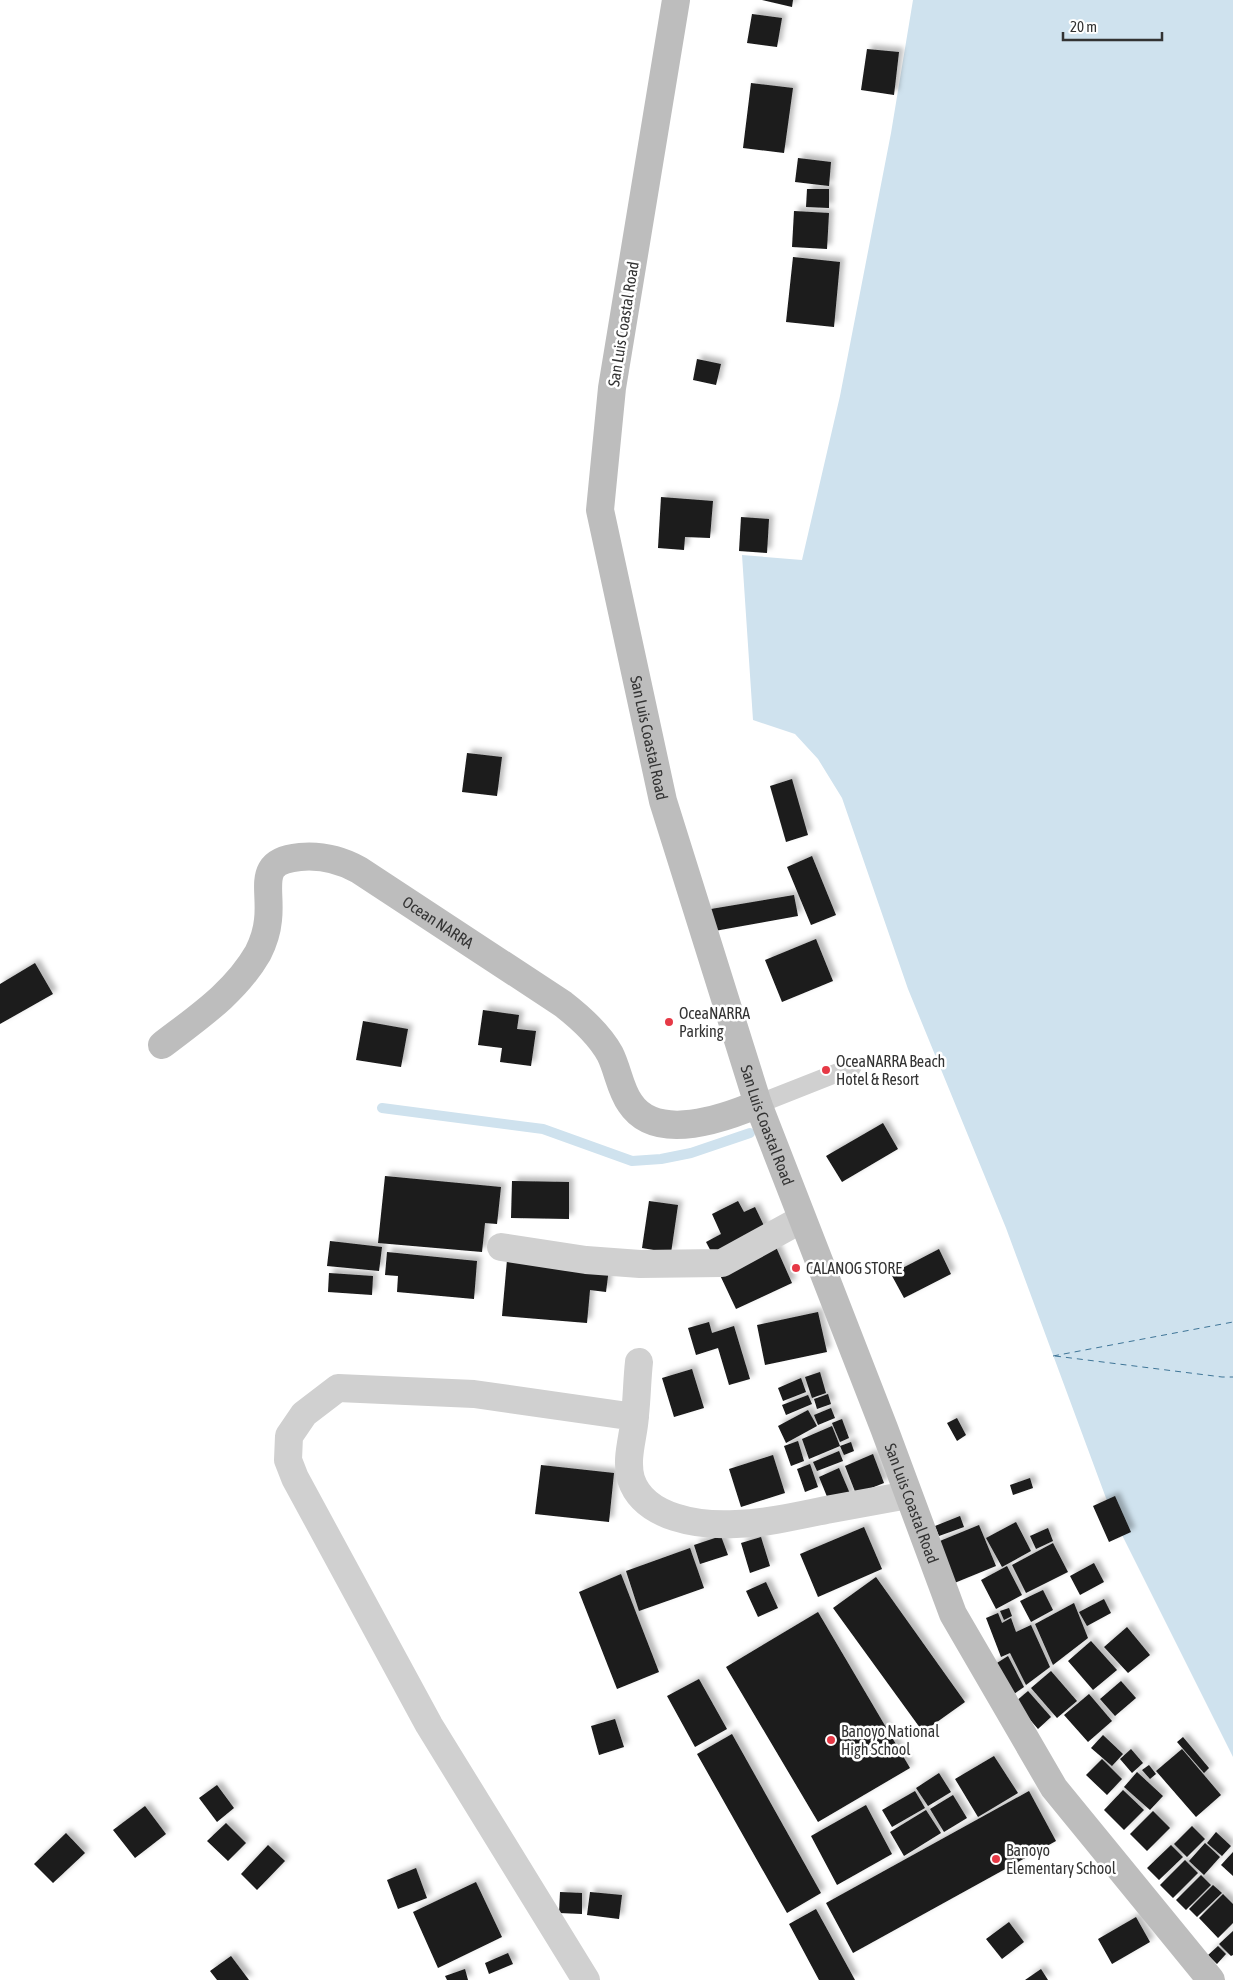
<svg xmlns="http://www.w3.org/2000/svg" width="1233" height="1980" font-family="'Asap Condensed',sans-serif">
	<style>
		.water { fill: #cfe2ee }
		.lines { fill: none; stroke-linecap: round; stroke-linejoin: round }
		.stream { stroke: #cfe2ee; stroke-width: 10 }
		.ferry { stroke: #3f7597; stroke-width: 1; stroke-dasharray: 6 5; stroke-linecap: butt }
		.building { fill: #1a1a1a; filter: url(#shadow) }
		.lane { stroke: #d0d0d0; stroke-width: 19 }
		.street { stroke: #d0d0d0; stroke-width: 28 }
		.secondary { stroke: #bdbdbd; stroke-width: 28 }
		.poi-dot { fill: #e63946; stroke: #fff; stroke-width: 2 }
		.labels { text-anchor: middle; stroke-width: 5; stroke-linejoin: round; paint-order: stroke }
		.street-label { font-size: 16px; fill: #333; stroke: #fff }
		.poi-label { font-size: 16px; fill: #333; stroke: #fff; text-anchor: start }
	</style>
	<defs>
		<filter id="shadow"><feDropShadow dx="4.5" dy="-4.5" stdDeviation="2.5" flood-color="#0004"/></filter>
	</defs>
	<rect width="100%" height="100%" fill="#fff"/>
	<path class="water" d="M913,0H1233V1757L1113,1517L1006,1228L908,989L842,798L818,759L795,734L753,720L742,555L802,560L840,396L891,133Z"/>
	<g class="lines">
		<path class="stream" d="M382,1108L543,1129L632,1161L661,1159L691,1153L750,1133"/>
		<path class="ferry" d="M1053,1356L1233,1322
			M1055,1356L1222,1377H1233"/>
	</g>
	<path class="building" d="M762,0H793L792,7Z
		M752,14L782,18L777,47L747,43Z
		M867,49L899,52L894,95L861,90Z
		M751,83L793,88L784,153L743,148Z
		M798,158L831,162L829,186L795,182Z
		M807,189H829V208L806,207Z
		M794,211L829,213L827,249L792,247Z
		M793,257L840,262L834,327L786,322Z
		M697,359L721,364L716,385L693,380Z
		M661,497L713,501L710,538L685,537L684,550L658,548Z
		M741,517L769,519L767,553L739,551Z
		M467,753L502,757L497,796L462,792Z
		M792,779L808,835L786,842L770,786Z
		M812,856L836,915L811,925L787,867Z
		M794,895L798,916L709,932L705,910Z
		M816,939L833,981L782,1002L765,960Z
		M35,963L53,994L0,1024V984Z
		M483,1010L519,1015L517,1029L536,1031L531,1066L500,1062L502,1048L478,1045Z
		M363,1021L408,1029L401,1067L356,1060Z
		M883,1123L898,1149L842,1182L826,1156Z
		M385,1176L501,1187L497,1224L485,1223L482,1252L378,1243Z
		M512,1181L569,1182V1219L511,1218Z
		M649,1201L678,1205L671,1253L642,1248Z
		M738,1201L744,1212L755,1207L767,1232L716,1261L706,1242L721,1234L712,1214Z
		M330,1241L382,1247L379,1271L327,1266Z
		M776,1247L792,1283L736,1309L719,1273Z
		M939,1249L951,1274L904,1298L891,1274Z
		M387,1252L477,1261L474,1299L397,1292L398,1276L385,1275Z
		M507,1260L609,1268L606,1292L590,1290L587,1323L502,1316Z
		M329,1273L373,1276L372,1295L328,1292Z
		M818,1312L827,1352L765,1365L757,1325Z
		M709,1322L712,1333L734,1326L750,1379L729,1385L718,1348L696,1355L688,1328Z
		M692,1369L704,1408L674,1417L662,1378Z
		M820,1372L826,1393L812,1398L805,1377Z
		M801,1378L806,1392L783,1401L778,1388Z
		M828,1394L831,1404L817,1409L814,1399Z
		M808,1395L812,1404L786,1415L782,1405Z
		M831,1408L835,1418L818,1425L814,1415Z
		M808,1410L817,1426L786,1443L778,1426Z
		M957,1418L966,1435L957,1441L947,1423Z
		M842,1419L849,1438L840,1442L832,1423Z
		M832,1426L840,1446L809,1459L802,1439Z
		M798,1441L804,1461L791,1466L784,1446Z
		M851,1442L854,1451L844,1455L840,1446Z
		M839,1451L843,1461L817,1471L813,1462Z
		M873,1454L884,1483L856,1494L845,1466Z
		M773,1455L785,1493L741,1507L729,1469Z
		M810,1464L818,1487L805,1492L797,1469Z
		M541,1465L614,1473L609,1522L535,1514Z
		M839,1468L851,1496L830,1504L819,1477Z
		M1030,1478L1033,1488L1013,1495L1010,1485Z
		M1115,1496L1131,1532L1109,1542L1093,1506Z
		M960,1516L964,1527L939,1536L935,1526Z
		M1016,1522L1031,1551L1002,1567L986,1538Z
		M979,1525L996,1566L952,1584L935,1543Z
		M864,1527L882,1569L818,1597L800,1554Z
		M1048,1528L1053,1541L1036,1549L1030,1536Z
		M721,1536L728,1555L700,1564L694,1545Z
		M761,1537L770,1566L750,1573L741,1543Z
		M1053,1543L1068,1572L1026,1593L1012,1565Z
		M690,1548L704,1588L639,1611L626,1571Z
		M1094,1563L1104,1582L1080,1595L1070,1576Z
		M1007,1566L1022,1595L996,1609L981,1580Z
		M621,1574L659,1672L617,1689L579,1592Z
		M876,1577L965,1702L923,1732L833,1608Z
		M766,1582L778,1608L758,1617L746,1591Z
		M1043,1590L1053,1610L1031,1622L1020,1601Z
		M1104,1599L1111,1613L1087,1626L1079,1612Z
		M1074,1603L1088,1638L1053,1665L1035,1624Z
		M1009,1608L1012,1616L1004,1620L1000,1611Z
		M818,1612L910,1768L818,1822L726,1667Z
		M998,1613L1002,1623L1011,1618L1016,1632L1031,1625L1050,1667L1026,1685L1010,1653L1001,1657L986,1618Z
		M1127,1627L1150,1655L1128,1673L1104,1647Z
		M1091,1641L1117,1670L1093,1690L1068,1661Z
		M1008,1656L1024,1687L1008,1698L989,1668Z
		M1051,1671L1077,1701L1057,1718L1031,1688Z
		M699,1679L727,1729L695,1747L667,1696Z
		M1121,1681L1136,1698L1115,1716L1100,1699Z
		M1028,1691L1051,1717L1038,1729L1015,1702Z
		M1089,1694L1112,1721L1088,1742L1064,1715Z
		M615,1719L624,1747L599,1755L591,1726Z
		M732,1734L821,1893L787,1913L697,1754Z
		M1103,1735L1123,1754L1112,1766L1091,1748Z
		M1183,1737L1209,1768L1204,1773L1177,1742Z
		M1131,1749L1143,1763L1132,1773L1120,1759Z
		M1182,1749L1221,1795L1196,1817L1156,1771Z
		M994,1756L1018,1793L978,1817L955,1779Z
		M1102,1759L1122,1779L1107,1795L1086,1775Z
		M1149,1765L1156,1774L1150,1779L1142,1770Z
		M1137,1772L1163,1796L1150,1810L1124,1787Z
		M939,1773L951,1792L928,1806L916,1788Z
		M217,1785L234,1808L217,1822L199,1798Z
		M1123,1790L1144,1810L1124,1830L1104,1810Z
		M915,1791L925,1808L892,1827L882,1810Z
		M1029,1791L1056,1841L853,1953L826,1903Z
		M953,1795L967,1818L944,1832L930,1809Z
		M866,1805L892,1854L837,1885L811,1836Z
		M145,1806L166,1834L135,1858L113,1830Z
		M926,1810L941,1833L904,1856L890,1832Z
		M1153,1811L1170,1828L1147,1851L1130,1834Z
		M226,1823L246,1843L228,1861L207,1841Z
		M1192,1826L1205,1839L1187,1857L1174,1844Z
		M1216,1832L1231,1846L1222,1856L1207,1843Z
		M66,1833L85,1853L53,1883L34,1864Z
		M1205,1843L1220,1857L1204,1875L1189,1861Z
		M268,1845L285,1861L257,1890L241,1874Z
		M1171,1845L1183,1857L1159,1880L1147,1868Z
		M1233,1852V1876L1221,1865Z
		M1185,1860L1198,1873L1173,1898L1160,1885Z
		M416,1868L427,1898L398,1909L387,1880Z
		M1201,1875L1211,1885L1186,1910L1176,1900Z
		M476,1882L502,1937L438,1968L413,1912Z
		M1213,1885L1222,1893L1197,1917L1189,1909Z
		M560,1892L582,1893V1914L559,1913Z
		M590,1892L622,1895L619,1919L587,1915Z
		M1223,1894L1233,1904V1923L1218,1938L1199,1918Z
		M816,1909L855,1980H819L789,1924Z
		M1136,1917L1150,1942L1112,1964L1098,1939Z
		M1009,1922L1024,1942L1002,1959L986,1939Z
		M1233,1931V1955L1231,1956L1219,1944Z
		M1218,1946L1226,1954L1217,1964L1208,1955Z
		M508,1953L513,1964L489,1974L485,1963Z
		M231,1956L249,1980H217L210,1971Z
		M465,1969L468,1980H447L445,1976Z
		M1041,1969L1048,1980H1025Z"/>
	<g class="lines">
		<path class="lane" d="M758,1104L852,1067"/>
		<path class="street" d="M501,1247L586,1260L640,1264L722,1263L802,1219
			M639,1362C637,1380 637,1397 635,1415C634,1436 625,1458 631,1479C644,1519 701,1526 736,1524C766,1523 797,1516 826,1510C853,1505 881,1500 908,1495
			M586,1980L429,1725L295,1478L288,1460L289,1436L304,1414L338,1388L474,1394L635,1417"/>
		<g class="secondary">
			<path id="s1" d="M676,0L612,388L600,510L663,801L758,1104L884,1428L953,1614L1054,1788L1211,1980"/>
			<path id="s2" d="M162,1045C197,1018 235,993 258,953C263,943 267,931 268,920C272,888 255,861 300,857C322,855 341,860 359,870L563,1004C581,1018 599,1034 610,1054C618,1070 620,1089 630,1103C656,1143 725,1118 758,1104"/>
		</g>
	</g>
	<g class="poi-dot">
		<circle cx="669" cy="1022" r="5"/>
		<circle cx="826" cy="1070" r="5"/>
		<circle cx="796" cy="1268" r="5"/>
		<circle cx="831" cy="1740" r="5"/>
		<circle cx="996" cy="1859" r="5"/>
	</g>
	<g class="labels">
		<g class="street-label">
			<text transform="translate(623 324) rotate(-81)" y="6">San Luis Coastal Road</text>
			<text dy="6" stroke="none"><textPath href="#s1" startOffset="749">San Luis Coastal Road</textPath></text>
			<text dy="6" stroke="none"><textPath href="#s2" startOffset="408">Ocean NARRA</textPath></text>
			<text dy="6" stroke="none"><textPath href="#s1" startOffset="1154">San Luis Coastal Road</textPath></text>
			<text dy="6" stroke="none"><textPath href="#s1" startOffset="1559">San Luis Coastal Road</textPath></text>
		</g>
		<g class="poi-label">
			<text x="679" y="1019">OceaNARRA<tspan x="679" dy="18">Parking</tspan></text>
			<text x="836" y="1067">OceaNARRA Beach<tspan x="836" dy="18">Hotel &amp; Resort</tspan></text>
			<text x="806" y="1274">CALANOG STORE</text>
			<text x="841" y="1737">Banoyo National<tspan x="841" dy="18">High School</tspan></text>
			<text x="1006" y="1856">Banoyo<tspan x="1006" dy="18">Elementary School</tspan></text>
		</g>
	</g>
	<path d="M1063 32v8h99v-8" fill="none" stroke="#333333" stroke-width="2.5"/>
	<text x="1070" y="32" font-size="15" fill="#333333" stroke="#ffffff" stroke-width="4" paint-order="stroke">20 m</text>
</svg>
